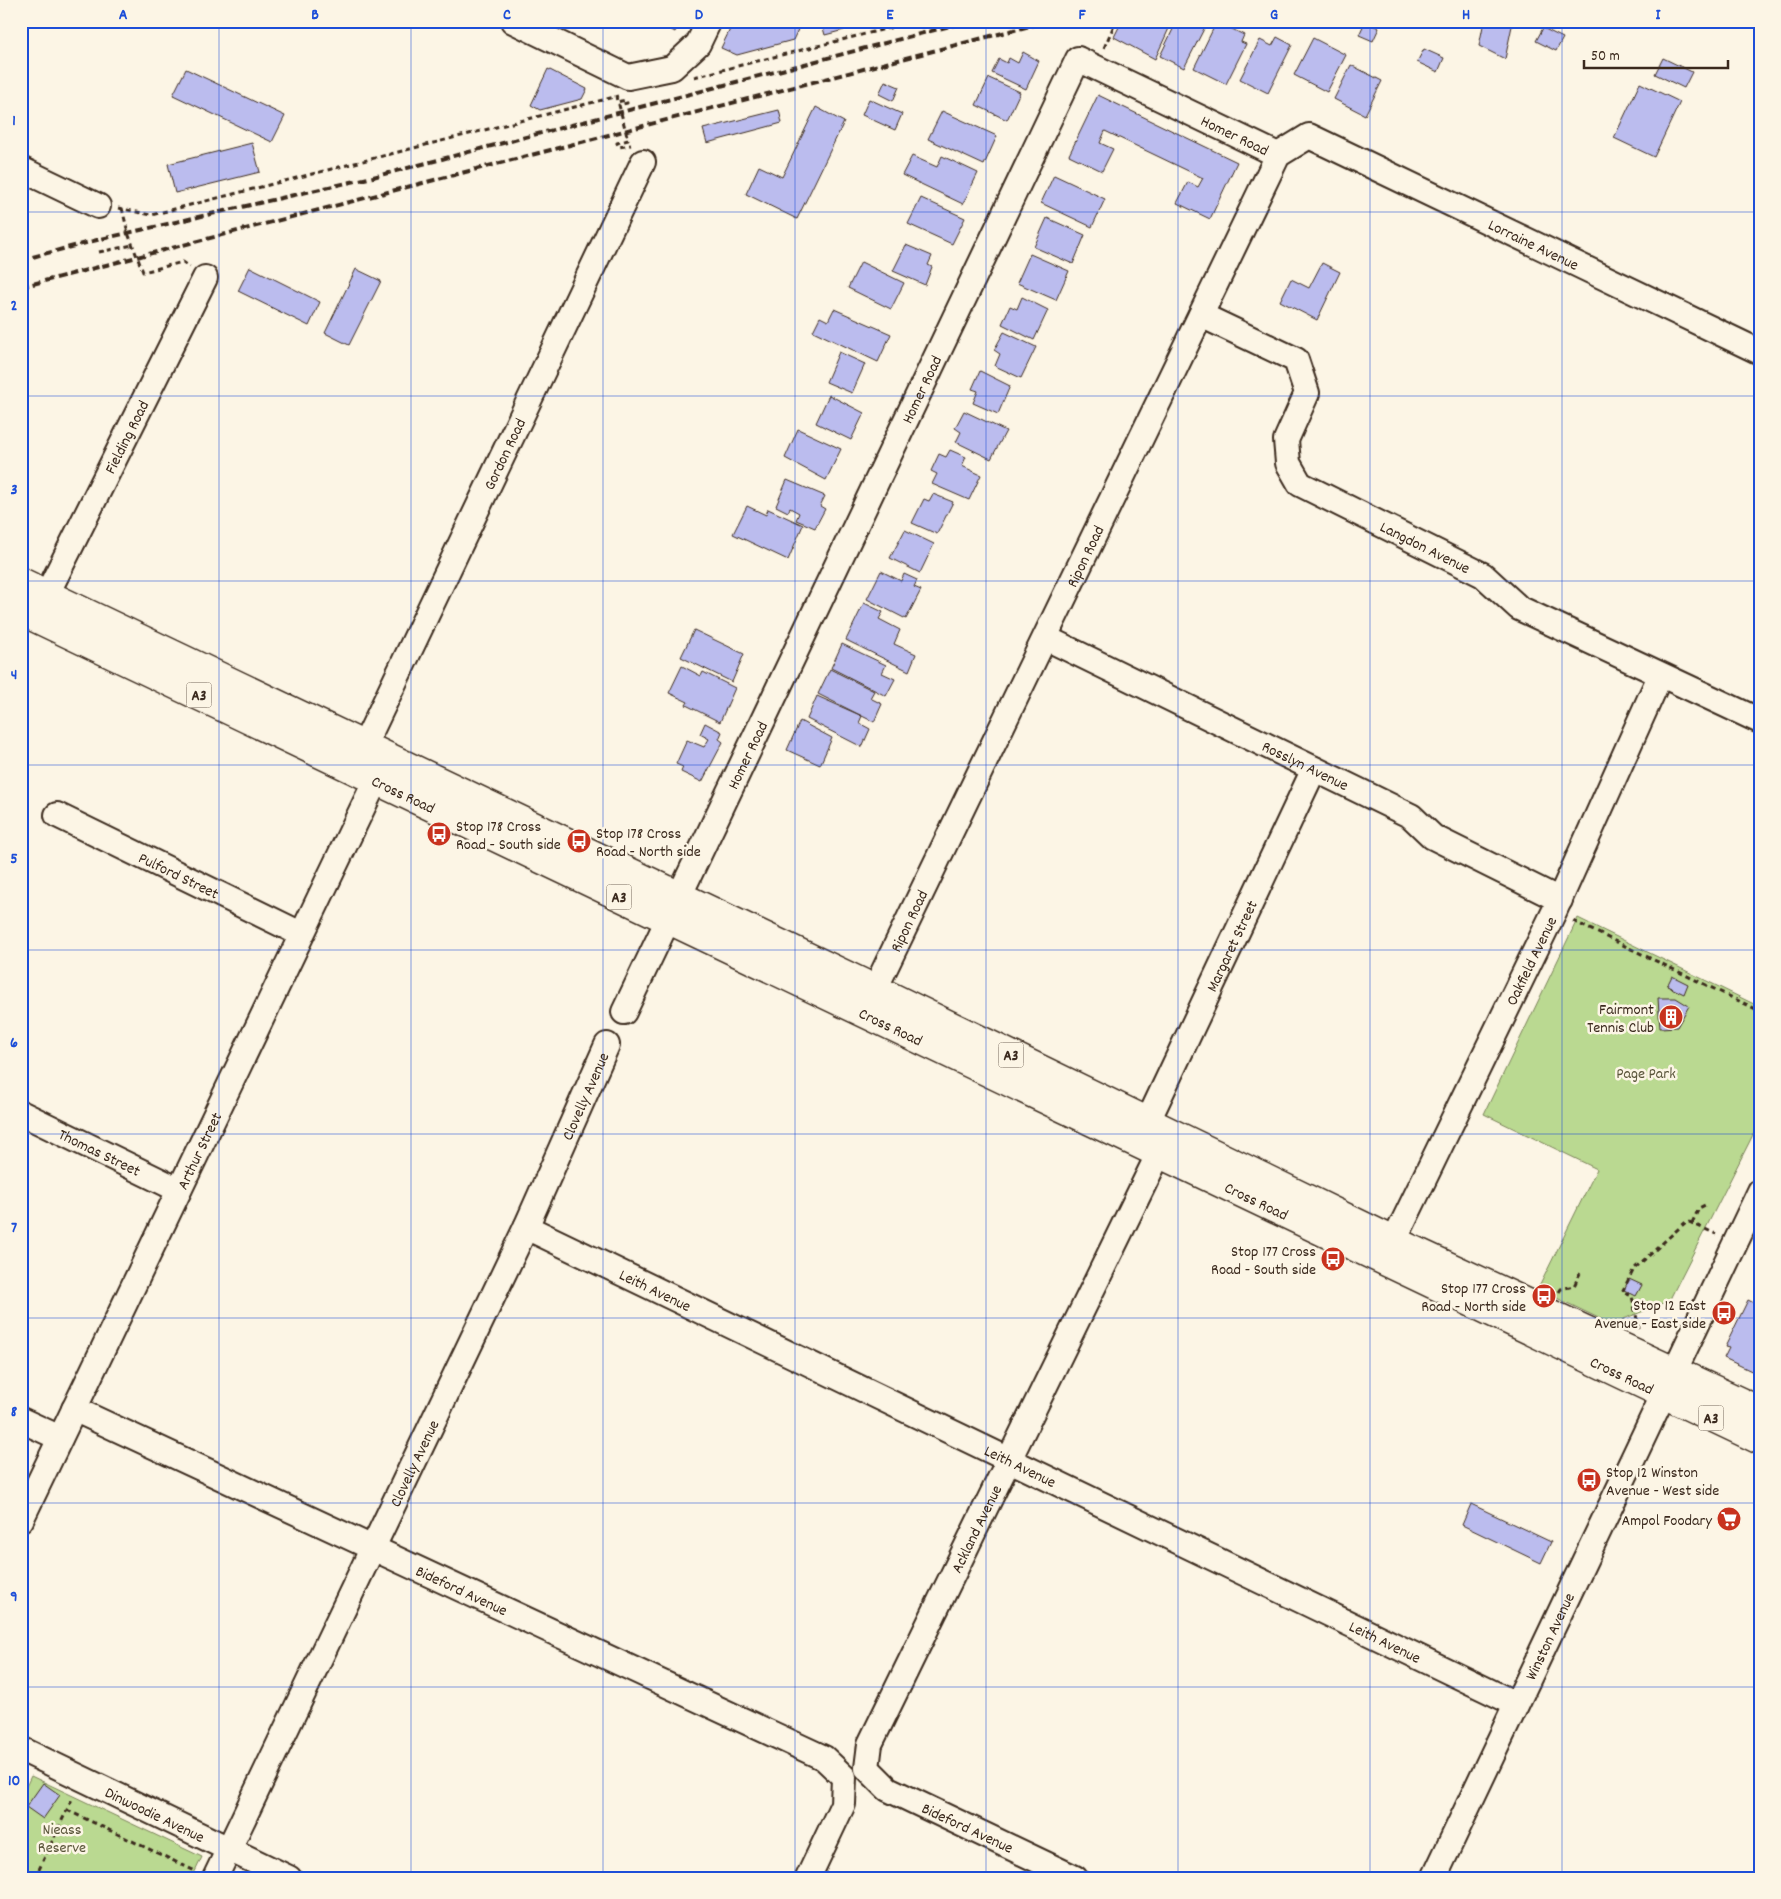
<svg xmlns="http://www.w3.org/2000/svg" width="1781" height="1899" font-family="Dekko,sans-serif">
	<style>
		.green { fill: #bad991; stroke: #7a8258 }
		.building { fill: #bbbcee; stroke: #3b2a1e }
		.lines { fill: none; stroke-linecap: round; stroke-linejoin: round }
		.minor-casing { stroke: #3b2a1e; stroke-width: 28 }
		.highway-casing { stroke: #3b2a1e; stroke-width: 31 }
		.path { stroke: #3b2a1e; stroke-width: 3; stroke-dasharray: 5 4; stroke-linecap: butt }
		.minor { stroke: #fcf5e5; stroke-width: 24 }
		.highway { stroke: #fcf5e5; stroke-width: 28 }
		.rail { stroke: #3b2a1e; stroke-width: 4; stroke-dasharray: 8 4; stroke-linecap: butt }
		.grid { fill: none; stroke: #1d4ed8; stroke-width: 1; stroke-opacity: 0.55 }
		.labels { text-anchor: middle; stroke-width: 5; stroke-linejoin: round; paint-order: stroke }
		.shield { fill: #fcf5e5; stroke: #75675a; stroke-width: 1 }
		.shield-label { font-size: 15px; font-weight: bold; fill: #3b2a1e }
		.street-label { font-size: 16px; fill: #3b2a1e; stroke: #fcf5e5 }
		.poi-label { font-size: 16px; fill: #3b2a1e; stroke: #fcf5e5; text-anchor: end }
		.park-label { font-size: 16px; fill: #5b563b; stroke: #fcf5e5 }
		.neatline { fill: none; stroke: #1d4ed8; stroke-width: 2 }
		.grid-label { font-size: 16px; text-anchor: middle; font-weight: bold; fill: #1d4ed8 }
	</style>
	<rect width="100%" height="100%" fill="#fcf5e5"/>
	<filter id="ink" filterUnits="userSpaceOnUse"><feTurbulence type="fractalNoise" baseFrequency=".02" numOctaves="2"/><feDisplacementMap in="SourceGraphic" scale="10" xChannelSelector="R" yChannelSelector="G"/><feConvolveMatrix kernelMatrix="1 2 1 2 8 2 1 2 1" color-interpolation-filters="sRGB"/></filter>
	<g filter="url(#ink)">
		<path class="green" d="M1578,918L1760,1007V1121L1669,1301L1611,1324L1538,1289L1597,1169L1484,1114Z
			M31,1776L202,1857L192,1878H21V1797Z"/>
		<path class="building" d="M663,21H680L675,32L662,25Z
			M734,21H802L793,40L737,55L721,48Z
			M821,21H842L844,30L825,35Z
			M1122,21H1164L1171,24L1155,59L1114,37Z
			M1177,21H1208L1184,68L1160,56Z
			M1217,21H1234L1230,28L1244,35L1241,42L1246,44L1226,84L1194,68Z
			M1484,21H1513L1505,59L1479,46Z
			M1365,22L1379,28L1373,41L1359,35Z
			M1543,28L1563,38L1556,51L1536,41Z
			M1277,37L1292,45L1268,93L1240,79L1260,40L1272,46Z
			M1313,38L1346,55L1327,92L1294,75Z
			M1424,49L1444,58L1438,72L1417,62Z
			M1023,52L1039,61L1026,89L992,73L999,59L1007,63L1009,58L1018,63Z
			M1663,58L1692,72L1684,88L1655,74Z
			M1351,65L1382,81L1365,115L1334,99Z
			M186,69L285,116L272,142L173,95Z
			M548,69L587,89L582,99L540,110L531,105Z
			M989,78L1020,92L1007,120L976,105Z
			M885,81L899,87L893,101L879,94Z
			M1640,83L1680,102L1654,157L1614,138Z
			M1098,95L1237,162L1210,219L1177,203L1188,182L1198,187L1203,178L1105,131L1100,143L1113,149L1102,171L1069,155Z
			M869,99L902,114L895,130L862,115Z
			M816,107L844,122L797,219L746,194L759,166L782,177Z
			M779,110L782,123L707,143L703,129Z
			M942,111L997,136L984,165L928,139Z
			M252,143L260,172L175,193L168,164Z
			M912,156L937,167L942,156L978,173L963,204L902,175Z
			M1054,175L1105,199L1092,227L1041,203Z
			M921,198L965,218L952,244L908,224Z
			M1047,218L1085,235L1073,264L1034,247Z
			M906,245L932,256L928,265L932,267L925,285L893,271Z
			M1030,254L1069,271L1056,300L1017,283Z
			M861,262L904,283L891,309L848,288Z
			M1322,263L1340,272L1317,320L1280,301L1291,279L1309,288Z
			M250,267L320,302L309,326L238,291Z
			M356,269L381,281L349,345L325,333Z
			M1022,297L1048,310L1034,340L1002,324L1010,306L1017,309Z
			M834,309L891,334L878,362L813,331L820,317L828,321Z
			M1004,332L1036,347L1021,378L995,366L1000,354L994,350Z
			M839,352L865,364L852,393L826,382Z
			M980,371L1010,386L998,414L973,403L978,391L972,389Z
			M829,395L864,413L851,440L816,423Z
			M964,411L1006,431L991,459L956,442L961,432L955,428Z
			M798,429L841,449L826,480L785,458Z
			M950,450L966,457L962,466L981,475L969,500L932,484L937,474L931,471L939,454L946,457Z
			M787,480L825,496L820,506L825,509L815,528L796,520L799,513L790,508L788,512L776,506Z
			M933,494L953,502L937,534L912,523L924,499L929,501Z
			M747,506L766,515L768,509L803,525L788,560L733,534Z
			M905,530L934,544L920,573L890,558Z
			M881,571L901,581L904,574L917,580L914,587L921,590L906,619L867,599Z
			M864,603L883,612L879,619L900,630L894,644L916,654L909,671L846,640Z
			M694,630L744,654L732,682L681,657Z
			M842,644L886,665L882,673L895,679L886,696L831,668Z
			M682,666L701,676L703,672L735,688L720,722L686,705L688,702L669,693Z
			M830,669L874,691L870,698L882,704L874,722L818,694Z
			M817,696L862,716L859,723L870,729L862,747L807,719Z
			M800,721L832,738L820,765L787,750Z
			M705,723L722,732L719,739L723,742L702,782L681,772L683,767L676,764L687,740L704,747L709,739L700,734Z
			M1672,976L1688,984L1684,994L1667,986Z
			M1658,998H1676L1689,1006L1677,1027L1660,1028Z
			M1629,1279L1642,1285L1636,1296L1624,1290Z
			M1748,1300L1760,1306V1375L1724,1358L1729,1348L1725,1347Z
			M1471,1504L1551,1542L1541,1563L1462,1525Z
			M43,1783L60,1795L43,1819L26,1807Z"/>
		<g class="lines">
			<defs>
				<g id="minor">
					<path d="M513,21L628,77L672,68L698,44L709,21"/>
					<path d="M21,169L98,206"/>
					<path id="s1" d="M1201,315L1296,360L1307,393L1286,440L1288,463L1300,484L1483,575L1519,608L1760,721"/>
					<path id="s2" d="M47,594L205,278"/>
					<path id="s3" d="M1046,638L1411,816L1433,837L1560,900"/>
					<path id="s4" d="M364,746L643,162"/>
					<path id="s5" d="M57,815L301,934"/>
					<path id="s6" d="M875,989L1278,155L1309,136L1760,352"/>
					<path id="s7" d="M624,1012L1078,59L1278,155"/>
					<path id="s8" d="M21,1113L179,1190"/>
					<path id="s9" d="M1148,1121L1314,769"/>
					<path id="s10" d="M526,1227L1516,1704"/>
					<path id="s11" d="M1394,1241L1554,912L1660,676"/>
					<path id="s12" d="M74,1409L824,1758L844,1777L843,1804L808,1878"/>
					<path d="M21,1420L60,1438"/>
					<path id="s13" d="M21,1520L376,780"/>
					<path id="s14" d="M21,1749L289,1878"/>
					<path id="s15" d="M215,1878L526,1227L607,1045"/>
					<path id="s16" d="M1075,1878L888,1789L867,1768L870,1744L1158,1155"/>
					<path id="s17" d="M1434,1878L1760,1191"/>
				</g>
				<g id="highway">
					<path d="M21,582L875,989L1394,1241L1760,1411"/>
					<path id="s18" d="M21,611L1760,1440"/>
				</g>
			</defs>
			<use href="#minor" class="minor-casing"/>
			<use href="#highway" class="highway-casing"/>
			<path class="path" d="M1104,48L1116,21
				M694,77L917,21
				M616,95L617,102L626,100L627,103L619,105L628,140L617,143L619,147L631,145
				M118,208L151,215L618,96
				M122,208L128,233L143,272L183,262L190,267
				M99,252L133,245
				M1573,921L1760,1011
				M1692,1223L1699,1208L1707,1204
				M1559,1292L1561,1289L1574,1286L1580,1273
				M1639,1329L1632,1296L1622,1292L1634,1269L1687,1221L1716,1234
				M67,1810L195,1871
				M35,1878L73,1797"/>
			<use href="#minor" class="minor"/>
			<use href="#highway" class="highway"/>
			<path class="rail" d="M21,260L97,240L373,177L969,21
				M21,287L1049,21"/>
		</g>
	</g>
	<path class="grid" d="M219,21V1878M411,21V1878M603,21V1878M795,21V1878M986,21V1878M1178,21V1878M1370,21V1878M1562,21V1878M21,212H1760M21,396H1760M21,581H1760M21,765H1760M21,950H1760M21,1134H1760M21,1318H1760M21,1503H1760M21,1687H1760"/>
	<defs>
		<symbol id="bus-disc" viewBox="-11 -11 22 22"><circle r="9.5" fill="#c8321e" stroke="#fcf5e5"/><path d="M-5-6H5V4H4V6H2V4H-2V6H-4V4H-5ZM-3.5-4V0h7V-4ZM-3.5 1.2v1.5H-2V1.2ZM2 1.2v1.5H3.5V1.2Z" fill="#fff"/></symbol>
		<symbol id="building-disc" viewBox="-11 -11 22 22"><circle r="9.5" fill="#c8321e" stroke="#fcf5e5"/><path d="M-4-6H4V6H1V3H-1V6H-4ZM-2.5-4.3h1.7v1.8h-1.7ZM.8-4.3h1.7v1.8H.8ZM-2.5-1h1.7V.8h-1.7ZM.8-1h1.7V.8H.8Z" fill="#fff"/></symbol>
		<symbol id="supermarket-disc" viewBox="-11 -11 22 22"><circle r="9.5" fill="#c8321e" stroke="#fcf5e5"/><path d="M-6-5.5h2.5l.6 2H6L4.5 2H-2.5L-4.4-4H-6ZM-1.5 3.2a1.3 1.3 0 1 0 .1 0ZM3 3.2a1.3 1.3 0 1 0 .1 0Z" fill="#fff"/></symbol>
	</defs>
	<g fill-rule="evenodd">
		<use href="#bus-disc" x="425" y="820" width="28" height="28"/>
		<use href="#bus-disc" x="565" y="827" width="28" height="28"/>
		<use href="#building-disc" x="1657" y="1003" width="28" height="28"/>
		<use href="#bus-disc" x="1319" y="1245" width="28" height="28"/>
		<use href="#bus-disc" x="1530" y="1282" width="28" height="28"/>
		<use href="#bus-disc" x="1710" y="1299" width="28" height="28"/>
		<use href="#bus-disc" x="1575" y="1466" width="28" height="28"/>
		<use href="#supermarket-disc" x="1715" y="1505" width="28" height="28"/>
	</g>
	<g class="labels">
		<g class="shield">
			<rect x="186.5" y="682.5" width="25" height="25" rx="4"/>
			<rect x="606.5" y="884.5" width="25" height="25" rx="4"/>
			<rect x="998.5" y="1042.5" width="25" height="25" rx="4"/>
			<rect x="1698.5" y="1405.5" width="25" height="25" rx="4"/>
		</g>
		<g class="shield-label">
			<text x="199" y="700">A3</text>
			<text x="619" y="902">A3</text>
			<text x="1011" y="1060">A3</text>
			<text x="1711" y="1423">A3</text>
		</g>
		<g class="street-label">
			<text dy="6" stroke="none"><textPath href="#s7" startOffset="1230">Homer Road</textPath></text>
			<text dy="6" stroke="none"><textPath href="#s6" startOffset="1212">Lorraine Avenue</textPath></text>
			<text dy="6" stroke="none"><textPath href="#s7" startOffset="690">Homer Road</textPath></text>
			<text dy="6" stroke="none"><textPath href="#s2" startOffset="176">Fielding Road</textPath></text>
			<text dy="6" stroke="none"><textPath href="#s4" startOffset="324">Gordon Road</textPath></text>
			<text dy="6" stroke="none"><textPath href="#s1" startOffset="379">Langdon Avenue</textPath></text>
			<text dy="6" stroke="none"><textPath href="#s6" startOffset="481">Ripon Road</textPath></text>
			<text dy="6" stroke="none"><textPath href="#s7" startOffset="285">Homer Road</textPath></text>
			<text dy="6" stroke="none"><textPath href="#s3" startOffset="289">Rosslyn Avenue</textPath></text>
			<text dy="6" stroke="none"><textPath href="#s18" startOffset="424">Cross Road</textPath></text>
			<text dy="6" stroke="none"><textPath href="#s5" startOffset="136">Pulford Street</textPath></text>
			<text dy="6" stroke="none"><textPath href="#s6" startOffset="76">Ripon Road</textPath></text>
			<text dy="6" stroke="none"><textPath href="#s9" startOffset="194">Margaret Street</textPath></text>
			<text dy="6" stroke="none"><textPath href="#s11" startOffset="312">Oakfield Avenue</textPath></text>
			<text dy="6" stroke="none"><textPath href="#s18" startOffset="964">Cross Road</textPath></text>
			<text dy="6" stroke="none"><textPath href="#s15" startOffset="865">Clovelly Avenue</textPath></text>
			<text dy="6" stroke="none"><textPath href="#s13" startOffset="410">Arthur Street</textPath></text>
			<text dy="6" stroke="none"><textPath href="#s8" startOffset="88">Thomas Street</textPath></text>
			<text dy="6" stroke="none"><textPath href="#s18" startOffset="1369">Cross Road</textPath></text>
			<text dy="6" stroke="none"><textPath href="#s10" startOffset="144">Leith Avenue</textPath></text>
			<text dy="6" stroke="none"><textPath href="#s18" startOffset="1774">Cross Road</textPath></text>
			<text dy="6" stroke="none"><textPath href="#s15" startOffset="460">Clovelly Avenue</textPath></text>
			<text dy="6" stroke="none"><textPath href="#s10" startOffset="549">Leith Avenue</textPath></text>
			<text dy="6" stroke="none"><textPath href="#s16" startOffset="501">Ackland Avenue</textPath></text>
			<text dy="6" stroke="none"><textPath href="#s12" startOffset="428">Bideford Avenue</textPath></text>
			<text dy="6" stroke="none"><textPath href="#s17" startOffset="268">Winston Avenue</textPath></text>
			<text dy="6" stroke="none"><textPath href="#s10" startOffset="954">Leith Avenue</textPath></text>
			<text dy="6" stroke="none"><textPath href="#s14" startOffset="149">Dinwoodie Avenue</textPath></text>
			<text transform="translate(968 1827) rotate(25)" y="6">Bideford Avenue</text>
		</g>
		<g class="poi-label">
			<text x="456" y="831" text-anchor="start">Stop 178 Cross<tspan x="456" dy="18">Road - South side</tspan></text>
			<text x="596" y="838" text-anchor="start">Stop 178 Cross<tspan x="596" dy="18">Road - North side</tspan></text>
			<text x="1654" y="1014">Fairmont<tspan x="1654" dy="18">Tennis Club</tspan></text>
			<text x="1316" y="1256">Stop 177 Cross<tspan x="1316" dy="18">Road - South side</tspan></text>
			<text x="1526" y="1293">Stop 177 Cross<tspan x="1526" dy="18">Road - North side</tspan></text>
			<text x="1706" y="1310">Stop 12 East<tspan x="1706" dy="18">Avenue - East side</tspan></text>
			<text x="1606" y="1477" text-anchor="start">Stop 12 Winston<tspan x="1606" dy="18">Avenue - West side</tspan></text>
			<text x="1712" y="1525">Ampol Foodary</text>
		</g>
		<g class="park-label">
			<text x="1646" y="1078">Page Park</text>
			<text x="62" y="1834">Nieass<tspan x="62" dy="18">Reserve</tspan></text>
		</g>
	</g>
	<rect width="1781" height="1899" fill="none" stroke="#fcf5e5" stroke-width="55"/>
	<path d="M1584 60v8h144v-8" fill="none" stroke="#3b2a1e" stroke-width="2.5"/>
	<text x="1591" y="60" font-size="15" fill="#3b2a1e" stroke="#fcf5e5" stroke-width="4" paint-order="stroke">50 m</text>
	<rect x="28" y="28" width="1726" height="1844" class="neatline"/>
	<g class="grid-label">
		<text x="123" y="19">A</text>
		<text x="315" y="19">B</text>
		<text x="507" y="19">C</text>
		<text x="699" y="19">D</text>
		<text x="890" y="19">E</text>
		<text x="1082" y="19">F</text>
		<text x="1274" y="19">G</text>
		<text x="1466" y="19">H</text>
		<text x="1658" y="19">I</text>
		<text x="14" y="125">1</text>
		<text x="14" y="310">2</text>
		<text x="14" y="494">3</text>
		<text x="14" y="679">4</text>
		<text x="14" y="863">5</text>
		<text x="14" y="1047">6</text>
		<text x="14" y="1232">7</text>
		<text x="14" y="1416">8</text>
		<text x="14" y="1601">9</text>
		<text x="14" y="1785">10</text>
	</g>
</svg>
